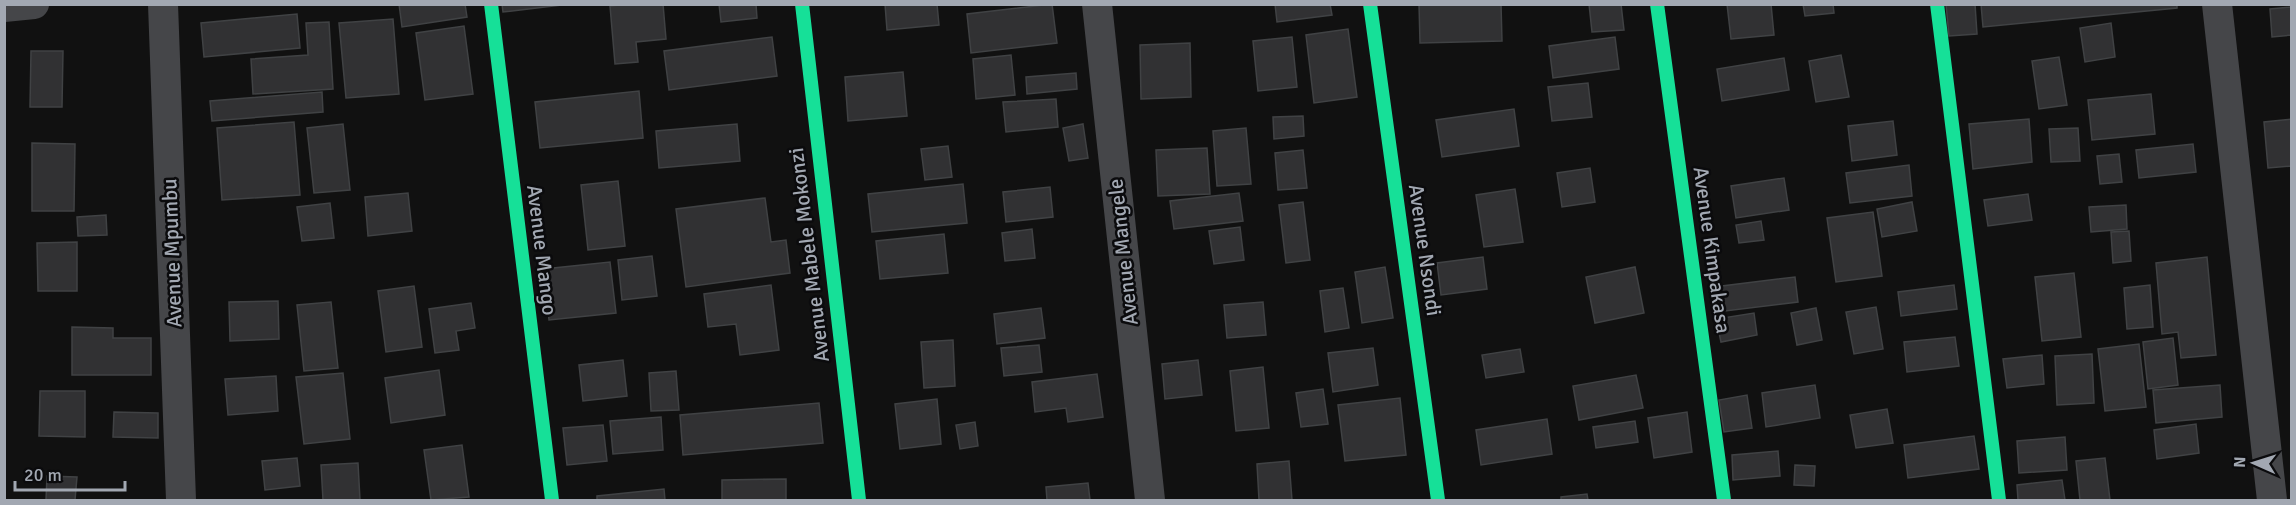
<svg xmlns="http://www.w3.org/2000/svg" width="2296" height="505" font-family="Signika,sans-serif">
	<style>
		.building { fill: #313133; stroke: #404244; stroke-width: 1.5 }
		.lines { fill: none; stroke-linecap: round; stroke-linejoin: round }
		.street { stroke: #454649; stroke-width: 30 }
		.fast { stroke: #16e098; stroke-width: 14 }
		.labels { text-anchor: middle; stroke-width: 5; stroke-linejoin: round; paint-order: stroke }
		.street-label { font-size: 21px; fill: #a2a8b2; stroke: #0b0b0d }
	</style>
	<rect width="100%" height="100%" fill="#111"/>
	<path class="building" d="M399,4H465L467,17L402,27Z
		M502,4H570L503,12Z
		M629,4H663L666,39L636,42L638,62L615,64L610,6Z
		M719,4H756L757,18L721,22Z
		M885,4H937L939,25L887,30Z
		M1052,4L1057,43L971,53L967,14Z
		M1275,4H1330L1332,15L1277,22Z
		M1419,4H1501L1502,41L1420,43Z
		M1589,4H1621L1624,30L1592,32Z
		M1727,4H1771L1774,35L1731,39Z
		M1803,4H1833L1834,13L1805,16Z
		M1946,4H1975L1977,34L1949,36Z
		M1981,4H2177V8L1983,27Z
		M2292,7V35L2272,37L2270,9Z
		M297,14L300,48L204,57L201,23Z
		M393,19L399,94L346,98L339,23Z
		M329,22L333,89L253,94L251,59L308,55L306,23Z
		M2111,23L2115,57L2085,62L2080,28Z
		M464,26L473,94L425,100L416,33Z
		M1348,29L1357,97L1314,103L1306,35Z
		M772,37L777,76L669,90L664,51Z
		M1292,37L1297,87L1258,91L1253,41Z
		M1615,37L1619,69L1553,78L1549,46Z
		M1190,43L1191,97L1141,99L1140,45Z
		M31,51H63L62,107H30Z
		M1011,55L1015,95L976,99L973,59Z
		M1841,55L1849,97L1816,102L1809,61Z
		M2059,57L2067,105L2039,109L2032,61Z
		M1784,58L1789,90L1722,101L1717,69Z
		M903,72L907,116L848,121L845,77Z
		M1076,73L1077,89L1027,94L1026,77Z
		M1588,83L1592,117L1552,121L1548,87Z
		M639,91L643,138L540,148L535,102Z
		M322,92L323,112L212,121L210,101Z
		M2151,94L2155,134L2092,140L2088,100Z
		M1056,99L1058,127L1006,132L1003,102Z
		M1514,109L1519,146L1442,157L1436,120Z
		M1303,116L1304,136L1274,139L1273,117Z
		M2029,119L2032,162L1973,169L1969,124Z
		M2292,119V166L2268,168L2264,122Z
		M1893,121L1897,155L1852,161L1848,126Z
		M294,122L300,195L222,200L217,128Z
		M343,124L350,190L314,193L307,128Z
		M737,124L740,161L659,168L656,131Z
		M1083,124L1088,158L1069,161L1063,128Z
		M1246,128L1251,184L1217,186L1213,131Z
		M2078,128L2080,161L2051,162L2049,129Z
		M32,143L75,144L74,211H32Z
		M2193,144L2196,172L2139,178L2136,150Z
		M948,146L952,177L925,180L921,149Z
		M1207,148L1210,194L1158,196L1156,150Z
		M1303,150L1307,188L1278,190L1275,153Z
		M2119,154L2122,182L2100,184L2097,156Z
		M1909,165L1912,196L1850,203L1846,173Z
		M1590,168L1595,202L1562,207L1557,173Z
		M1784,178L1789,210L1736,218L1731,186Z
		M618,181L625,246L588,250L581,185Z
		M963,184L967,223L872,232L868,194Z
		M1050,187L1053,217L1006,222L1003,192Z
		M1515,189L1523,242L1484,247L1476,195Z
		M408,193L412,231L368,236L365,197Z
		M1239,193L1243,221L1174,229L1170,201Z
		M2028,194L2032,220L1988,226L1984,200Z
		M765,198L771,242L786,240L790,273L686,287L676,209Z
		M1303,202L1310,260L1286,263L1279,205Z
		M1912,202L1917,231L1882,237L1877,209Z
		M330,203L334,238L302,241L297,207Z
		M2126,205L2127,229L2091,232L2089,207Z
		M1873,212L1882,276L1836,282L1827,218Z
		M106,215L107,235L78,236L77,217Z
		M1761,221L1764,240L1739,243L1736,225Z
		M1240,227L1244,260L1214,264L1209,231Z
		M1032,229L1035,258L1005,261L1002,233Z
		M2129,231L2131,261L2113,263L2111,232Z
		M944,234L948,273L880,279L876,241Z
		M77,242V291H38L37,243Z
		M652,256L657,296L622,300L618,260Z
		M1483,257L1487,289L1441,295L1437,263Z
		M2207,257L2216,355L2181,358L2178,332L2162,334L2156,263Z
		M610,262L616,313L549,320L544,269Z
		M1385,267L1393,318L1362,323L1355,272Z
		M1635,267L1644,313L1595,323L1586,277Z
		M2074,273L2081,337L2042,341L2035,277Z
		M1795,277L1798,302L1717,312L1714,287Z
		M771,285L779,350L740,355L736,324L708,327L704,294Z
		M1954,285L1957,309L1901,316L1898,292Z
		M2150,285L2153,327L2127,329L2124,288Z
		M414,286L422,347L386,352L378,291Z
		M1343,288L1349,328L1325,332L1320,291Z
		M278,301L279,339L230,341L229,302Z
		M331,302L338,368L304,371L297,305Z
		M1263,302L1266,335L1227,338L1224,305Z
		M471,303L475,328L456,331L459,350L435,353L429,309Z
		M1876,307L1883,349L1854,354L1846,312Z
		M1041,308L1045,338L997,344L994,314Z
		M1816,308L1822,340L1797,345L1791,313Z
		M1754,313L1757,335L1721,342L1716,319Z
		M72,327L113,328V338H151V375H72Z
		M1955,337L1959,366L1907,372L1904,342Z
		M2173,338L2178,385L2148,389L2143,342Z
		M953,340L955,386L924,388L921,342Z
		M2139,344L2146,407L2105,411L2098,349Z
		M1039,345L1042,372L1004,376L1001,348Z
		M1373,348L1378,385L1333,392L1328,353Z
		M1520,349L1524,372L1486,378L1482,355Z
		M2092,354L2094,403L2057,405L2055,356Z
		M2042,355L2044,384L2007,388L2003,359Z
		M623,360L627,396L583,401L579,365Z
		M1198,360L1202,395L1165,399L1162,364Z
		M1263,367L1269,428L1236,431L1230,371Z
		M439,370L445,415L391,423L385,378Z
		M676,371L679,410L651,411L649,373Z
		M343,373L350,439L304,444L296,377Z
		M1097,374L1103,417L1068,422L1066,408L1035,412L1032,382Z
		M1636,375L1643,408L1579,420L1573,386Z
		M276,376L278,411L228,415L225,379Z
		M1815,385L1820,418L1766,427L1762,393Z
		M2220,385L2222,417L2156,423L2153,390Z
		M1323,389L1328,424L1301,427L1296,393Z
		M40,391H85V437L39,436Z
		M1747,395L1752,428L1724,432L1719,400Z
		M1400,398L1406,455L1345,461L1338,405Z
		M937,399L941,444L900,449L895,404Z
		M819,403L823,443L683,455L680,415Z
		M1887,409L1893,443L1856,448L1850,415Z
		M114,412L158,413V438L113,437Z
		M1687,412L1692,452L1654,458L1648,418Z
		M661,417L663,450L613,454L610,421Z
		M1547,419L1552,454L1481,465L1476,430Z
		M1635,421L1638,442L1596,448L1593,427Z
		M975,422L978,446L960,449L956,425Z
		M2196,424L2199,453L2157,459L2154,430Z
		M603,425L607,461L567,465L563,428Z
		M1974,436L1979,469L1908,478L1904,445Z
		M2065,437L2067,470L2019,473L2017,441Z
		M462,445L469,497L431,500L424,450Z
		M1778,451L1780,476L1733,480L1732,455Z
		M297,458L300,486L265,490L262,461Z
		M2105,458L2110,500H2080L2076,461Z
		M1289,461L1292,500H1259L1257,464Z
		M358,463L360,500H323L321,465Z
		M1795,465L1815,466L1814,486L1794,485Z
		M47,476L77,477L75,500H46Z
		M786,479V500H722V480Z
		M2062,480L2065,500H2018L2017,485Z
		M1088,483L1090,500H1047L1046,487Z
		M664,489L665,500H597V496Z
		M1587,494L1588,500H1561V497Z"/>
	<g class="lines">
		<path class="street" d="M163,4L181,500
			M1097,4L1150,500
			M2217,4L2272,500
			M4,7L34,4"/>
		<path class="fast" d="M491,4L552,500
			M802,4L859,500
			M1370,4L1438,500
			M1657,4L1724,500
			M1937,4L1999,500"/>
	</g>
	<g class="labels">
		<g class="street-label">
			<text transform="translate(542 250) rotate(83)" y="7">Avenue Mango</text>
			<text transform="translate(1425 250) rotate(82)" y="7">Avenue Nsondi</text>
			<text transform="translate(1712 250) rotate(82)" y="7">Avenue Kimpakasa</text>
			<text transform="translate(1123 252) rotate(-96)" y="7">Avenue Mangele</text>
			<text transform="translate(172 253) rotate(-92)" y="7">Avenue Mpumbu</text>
			<text transform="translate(809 255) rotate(-97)" y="7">Avenue Mabele Mokonzi</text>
		</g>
	</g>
	<rect width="2296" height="505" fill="none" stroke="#a2a8b2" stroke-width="12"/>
	<g transform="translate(2254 463) rotate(273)" stroke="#0b0b0d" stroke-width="4.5" paint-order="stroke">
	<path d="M0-4.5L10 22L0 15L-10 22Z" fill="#a2a8b2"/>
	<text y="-9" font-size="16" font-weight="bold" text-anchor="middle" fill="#a2a8b2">N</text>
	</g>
	<path d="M15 481v9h110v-9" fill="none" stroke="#a2a8b2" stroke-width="3"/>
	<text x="24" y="481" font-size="18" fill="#a2a8b2" stroke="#0b0b0d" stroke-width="4.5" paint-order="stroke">20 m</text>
</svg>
